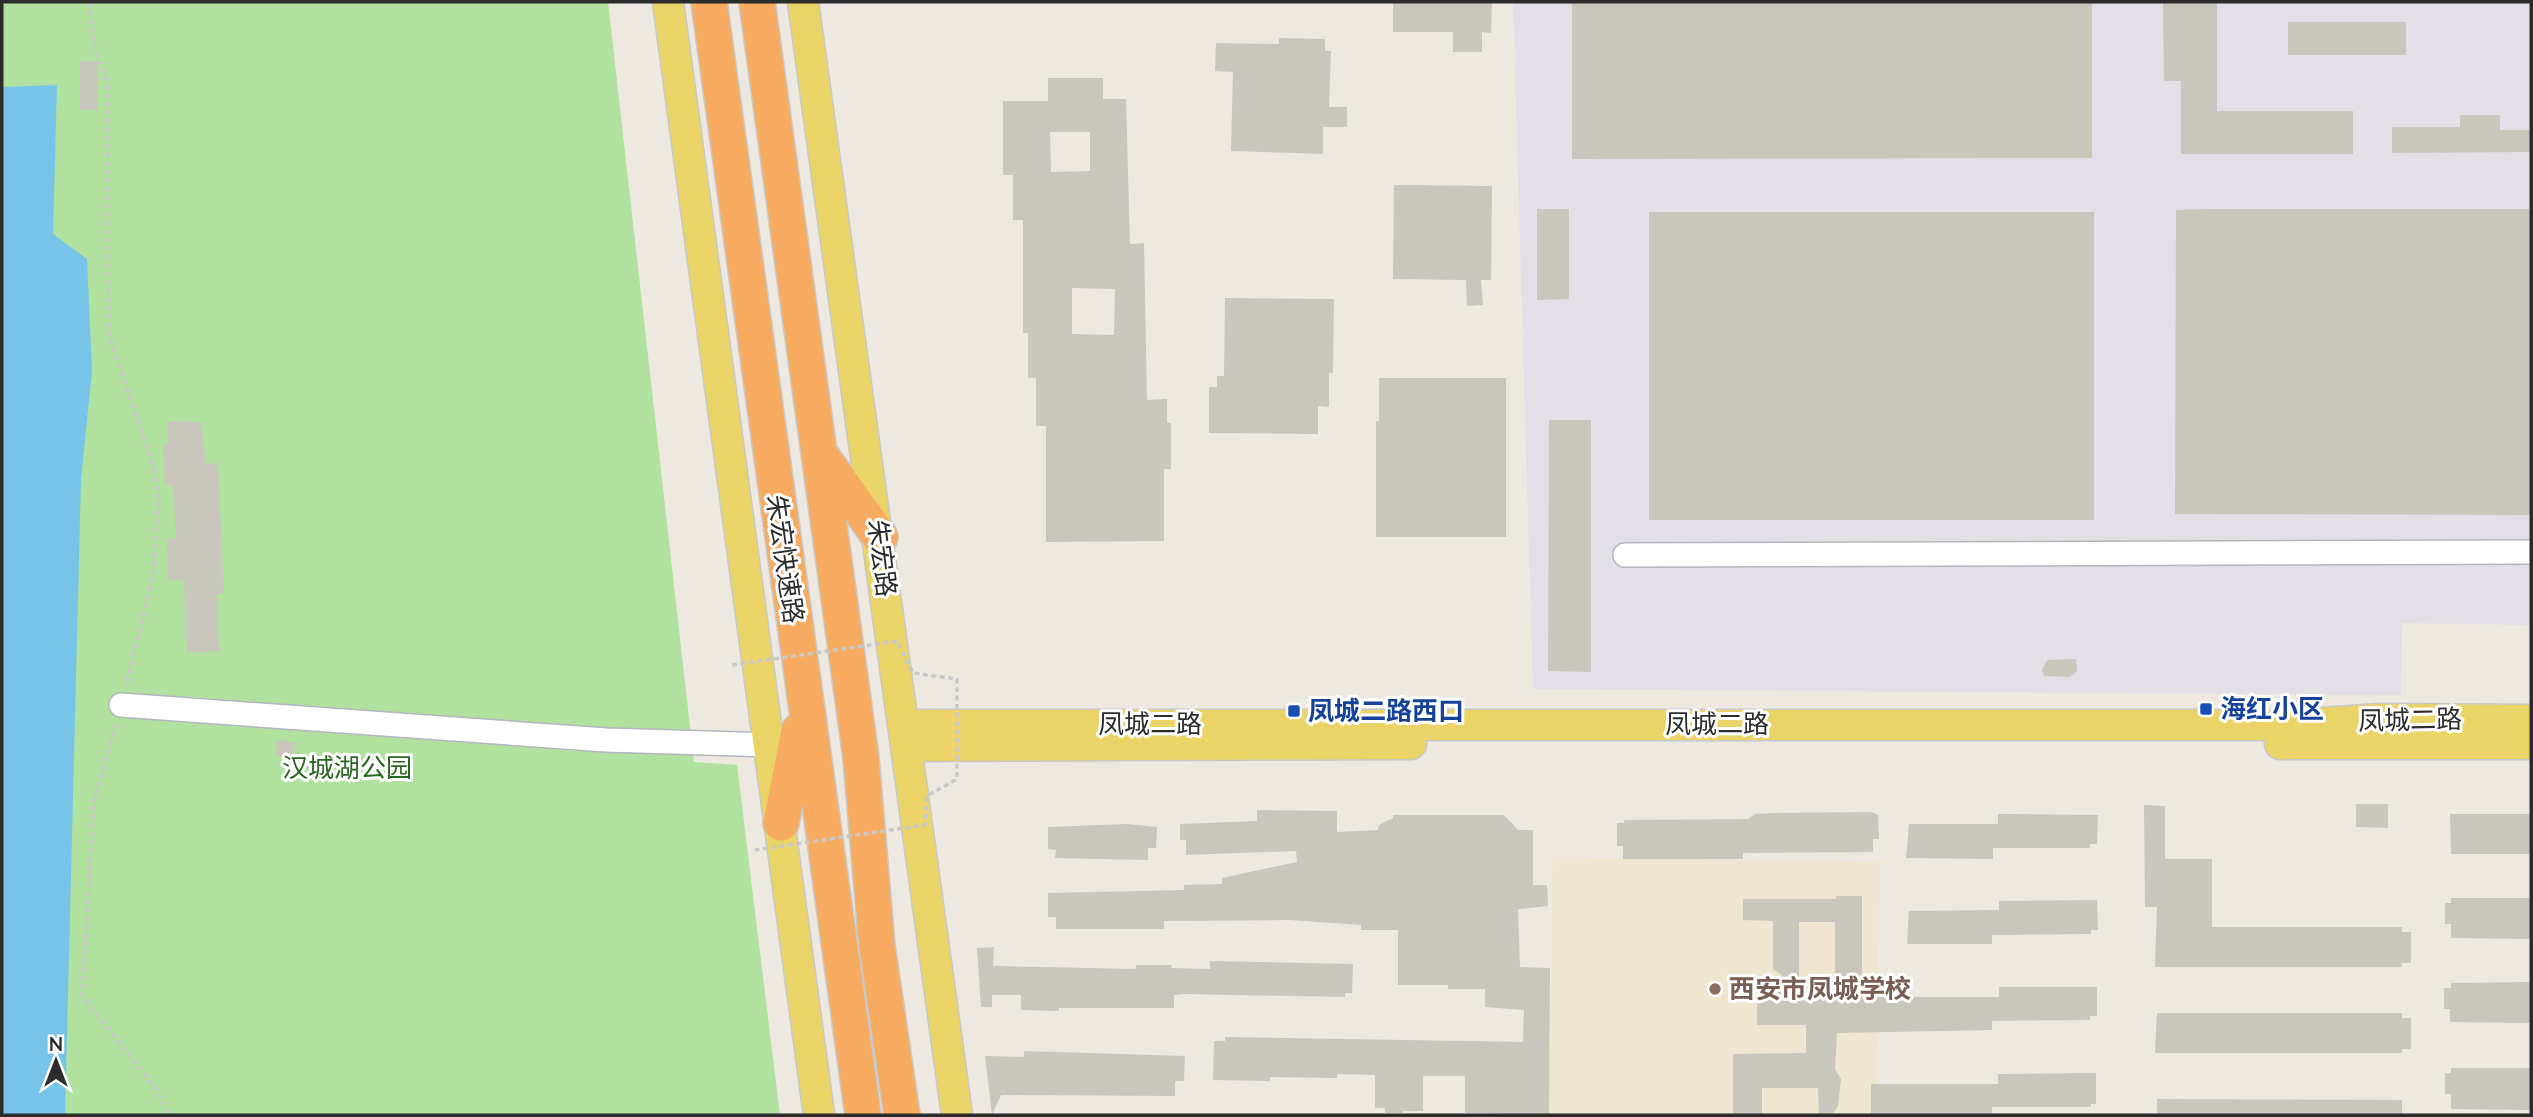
<svg xmlns="http://www.w3.org/2000/svg" width="2533" height="1117" font-family="Mulish,'Noto Sans SC',sans-serif">
	<style>
		.industrial { fill: #e2dfe6 }
		.education { fill: #eee6d0 }
		.green { fill: #b1e19f }
		.water { fill: #78c4e9 }
		.building { fill: #c9c6be; fill-rule: evenodd }
		.lines { fill: none; stroke-linecap: round; stroke-linejoin: round }
		.minor-casing { stroke: #b3b5bf; stroke-width: 26 }
		.major-casing { stroke: #c8c8c8; stroke-width: 33 }
		.highway-casing { stroke: #c8c8c8; stroke-width: 38 }
		.path { stroke: #c8c8c8; stroke-width: 3.5; stroke-dasharray: 5 3.5; stroke-linecap: butt }
		.minor { stroke: #fff; stroke-width: 23 }
		.major { stroke: #ead467; stroke-width: 30 }
		.highway { stroke: #f7ab61; stroke-width: 35 }
		.path-bridge { stroke: #c8c8c8; stroke-width: 3.5; stroke-dasharray: 5 3.5; stroke-linecap: butt }
		.transit-dot { fill: #1a4fb4; stroke: #fff; stroke-width: 2.5 }
		.education-dot { fill: #8d6e63; stroke: #fff; stroke-width: 2.5 }
		.labels { text-anchor: middle; stroke-width: 6; stroke-linejoin: round; paint-order: stroke }
		.street-label { font-size: 26px; fill: #2c2c2c; stroke: #fff }
		.transit-label { font-size: 26px; font-weight: bold; fill: #164399; stroke: #fff; text-anchor: start }
		.park-label { font-size: 26px; fill: #29671e; stroke: #fff }
		.education-label { font-size: 26px; font-weight: bold; fill: #785e54; stroke: #fff; text-anchor: start }
	</style>
	<rect width="100%" height="100%" fill="#ede8e0"/>
	<path class="industrial" d="M1513,2H2531V625L2402,623L2401,695L1533,689Z"/>
	<path class="education" d="M1553,857L1880,862L1876,1115H1549Z"/>
	<path class="green" d="M2,2H608L694,762L737,765L780,1115H2Z"/>
	<path class="water" d="M57,85L53,234L87,259L92,371L81,479L65,1115H2V87Z"/>
	<path class="building" d="M1393,2H1492L1491,33L1482,32V52H1453V32H1393Z
		M1572,2H2092V158L1572,159Z
		M2163,2H2217V111H2353V154H2181V81H2164Z
		M2288,22H2406V55H2288Z
		M1279,38L1325,39V51H1331L1329,107H1347V127H1323V154L1231,151L1233,72L1215,71L1216,43L1279,44Z
		M80,61H98V110H80Z
		M1048,78H1103V99H1126L1130,244L1144,243L1147,400L1167,399V423H1171V469H1164V541L1046,542V426H1036V378H1028V333H1023V220H1013V175H1003V101H1048ZM1050,132H1090V171L1051,172ZM1072,288L1115,289L1114,335L1072,334Z
		M2460,115H2500V130H2531V152L2392,153V127H2460Z
		M1394,185L1492,186L1491,280H1481L1483,305L1467,306L1466,280L1393,279Z
		M1537,209H1569V299L1537,300Z
		M2210,209H2531V515L2175,514L2176,210Z
		M1649,212H2094V520H1649Z
		M1225,298L1334,299L1333,373H1329V407L1318,406V434L1209,433V387H1217V376H1224Z
		M1379,378H1506V537H1376V421H1379Z
		M1549,420H1591V672L1548,671Z
		M168,421L201,422L206,464L218,463L224,593L217,594L219,651L187,653L184,580H168L167,539H176L173,485L165,486L163,444L168,443Z
		M2076,659L2077,671L2070,677L2044,676L2042,670L2047,660Z
		M277,740L295,742L293,758L276,756Z
		M2356,804H2388V828L2356,827Z
		M2144,805L2165,806V859H2212V927H2402V932H2411V963H2402V967H2155L2157,907H2145Z
		M1257,810L1337,811V832L1378,830L1379,825L1393,818V815H1504L1518,830H1533V885H1547L1548,906L1518,909L1520,967L1550,968L1549,1115L1465,1113V1076H1423V1111H1403V1113H1385V1108H1375V1075L1337,1074V1078L1270,1077V1081L1213,1080L1214,1041H1225V1037L1523,1042L1524,1010L1485,1007V989H1448V985H1398V930H1361V925L1290,920L1164,921V929H1056V917H1048V893L1184,890V885L1222,884V878L1297,862L1296,851L1186,855V840H1180V824L1257,821Z
		M1872,812L1878,815L1879,839H1873V852L1743,853V859H1623V846H1617V823H1624V820L1748,819L1755,814L1775,813Z
		M1998,814L2098,815L2097,844H2090V848H1993V859L1906,858L1909,824H1998Z
		M2450,814H2531V854H2451Z
		M1127,824L1157,827L1156,848H1148V860L1055,858L1056,850L1048,849V827Z
		M1836,896H1862V983H1884V997H1999V987H2097V1016H2090V1020L1992,1021V1030L1837,1033L1835,1069L1841,1079L1838,1106L1832,1115H1819L1818,1088H1762V1115H1733V1054L1806,1053V1025H1757V1001L1761,1000L1766,990L1782,975L1773,969V921L1743,920V899H1836ZM1799,922H1835V983H1799Z
		M2451,898H2531V939L2451,938V924H2445V903H2451Z
		M2097,900L2098,930H2091V934L1992,935V944H1907L1909,911L1999,910V901Z
		M994,947L993,966L1136,969V965H1172L1171,968L1210,969V961L1353,964L1352,993H1345V997L1184,994L1174,995V1008H1059V1011L1021,1010V995H992V1007H981L977,948Z
		M2531,982V1023L2450,1022V1009H2444V988H2451V983Z
		M2157,1013H2402V1018H2411V1049H2402V1053H2155Z
		M1024,1051L1185,1056L1184,1081H1175V1096L1001,1095L992,1115L985,1056L1024,1057Z
		M2451,1068H2531V1110L2451,1109V1094H2445V1073H2451Z
		M2096,1073V1104H2091V1107H1992V1115H1871V1084H1998V1074Z
		M2157,1099L2402,1100V1115H2157Z"/>
	<g class="lines">
		<defs>
			<path id="minor" d="M1625,555L2531,552
				M121,705L606,740L771,745"/>
			<path id="major" d="M668,2L819,1115
				M803,2L957,1115
				M903,725H2294L2380,719L2531,720
				M2280,744H2531
				M908,746L1411,744"/>
			<path id="highway" d="M709,2L863,1115
				M757,2L861,758L877,946L902,1115
				M822,457L880,537
				M781,823L799,731"/>
		</defs>
		<use href="#minor" class="minor-casing"/>
		<use href="#major" class="major-casing"/>
		<use href="#highway" class="highway-casing"/>
		<path class="path" d="M89,2L95,50L107,83L109,337L151,459L159,498L152,580L126,686
			M116,724L94,801L82,996L155,1088L170,1115"/>
		<use href="#minor" class="minor"/>
		<use href="#major" class="major"/>
		<use href="#highway" class="highway"/>
		<path class="path-bridge" d="M732,665L897,641L913,673L957,679V779L927,796L925,825L755,850"/>
	</g>
	<g class="transit-dot">
		<rect x="2199" y="702" width="14" height="14" rx="3.5"/>
		<rect x="1287" y="704" width="14" height="14" rx="3.5"/>
	</g>
	<circle class="education-dot" cx="1715" cy="989" r="7"/>
	<g class="labels">
		<g class="street-label">
			<text transform="translate(882 558) rotate(83)" y="9">朱宏路</text>
			<text transform="translate(785 559) rotate(82)" y="9">朱宏快速路</text>
			<text transform="translate(2410 720) rotate(-1)" y="9">凤城二路</text>
			<text x="1150" y="733">凤城二路</text>
			<text x="1717" y="733">凤城二路</text>
		</g>
		<g class="transit-label">
			<text x="2220" y="718">海红小区</text>
			<text x="1308" y="720">凤城二路西口</text>
		</g>
		<g class="park-label">
			<text x="347" y="777">汉城湖公园</text>
		</g>
		<g class="education-label">
			<text x="1729" y="998">西安市凤城学校</text>
		</g>
	</g>
	<rect width="2533" height="1117" fill="none" stroke="#2c2c2c" stroke-width="7"/>
	<g transform="translate(56 1061)" stroke="#ffffff" stroke-width="5" paint-order="stroke">
	<path d="M0-5L12 26L0 18L-12 26Z" fill="#2c2c2c"/>
	<text y="-10" font-size="19" font-weight="bold" text-anchor="middle" fill="#2c2c2c">N</text>
	</g>
</svg>
